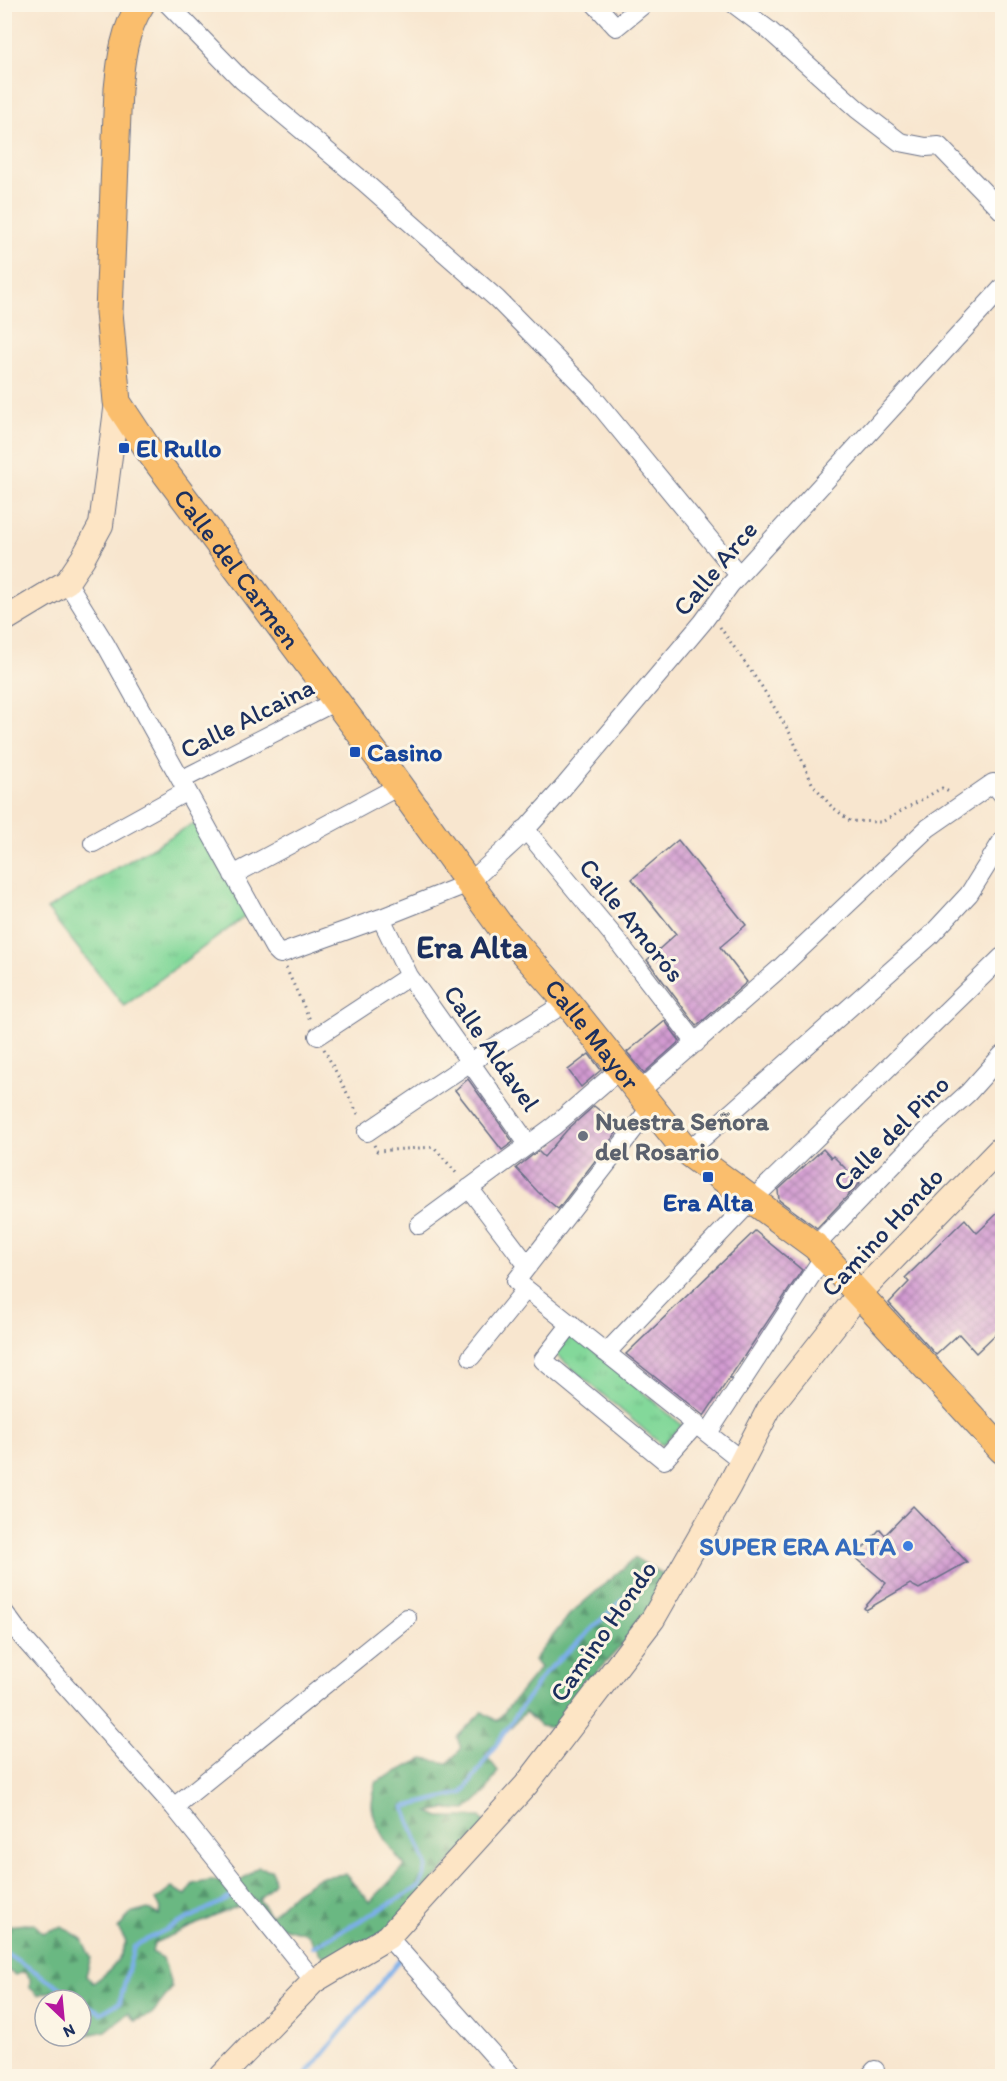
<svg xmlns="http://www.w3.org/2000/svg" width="1007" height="2081" font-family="Itim,sans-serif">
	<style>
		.forest { fill: url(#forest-firs); stroke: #427470; stroke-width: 1.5 }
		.park { fill: url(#park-tufts); stroke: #4f847c; stroke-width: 1.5 }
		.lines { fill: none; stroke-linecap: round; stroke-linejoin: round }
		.stream { stroke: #7cafe9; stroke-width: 4.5 }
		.building { fill: url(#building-cross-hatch) }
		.minor-casing { stroke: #686f86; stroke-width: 20 }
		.secondary-casing { stroke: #686f86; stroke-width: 26 }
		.primary-casing { stroke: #686f86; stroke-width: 29 }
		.path { stroke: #686f86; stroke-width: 3; stroke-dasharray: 1.5 4.5; stroke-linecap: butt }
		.minor { stroke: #fff; stroke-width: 18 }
		.secondary { stroke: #fde5c5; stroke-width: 24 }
		.primary { stroke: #fabe6d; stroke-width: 27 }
		.transit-dot { fill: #1a4fb4; stroke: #fcf5e5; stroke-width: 2 }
		.worship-dot { fill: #6b7280; stroke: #fcf5e5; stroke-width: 2 }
		.shop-dot { fill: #3f7fe0; stroke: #fcf5e5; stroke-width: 2 }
		.labels { text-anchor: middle; stroke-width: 6; stroke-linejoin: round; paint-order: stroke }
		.transit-label { font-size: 26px; font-weight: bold; fill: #164399; stroke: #fcf5e5; text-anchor: start }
		.street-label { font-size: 26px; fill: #1b2f5e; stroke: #fcf5e5 }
		.worship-label { font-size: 26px; font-weight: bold; fill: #5b616d; stroke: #fcf5e5; text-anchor: start }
		.shop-label { font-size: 26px; font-weight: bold; fill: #366cbe; stroke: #fcf5e5; text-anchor: end }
		.district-label { font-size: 32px; font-weight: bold; fill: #1b2f5e; stroke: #fcf5e5 }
	</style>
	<defs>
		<pattern id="forest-firs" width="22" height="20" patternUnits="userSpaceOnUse" patternTransform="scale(1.5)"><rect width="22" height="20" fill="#6ab882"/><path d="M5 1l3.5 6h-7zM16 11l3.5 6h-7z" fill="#56966e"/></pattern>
		<pattern id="park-tufts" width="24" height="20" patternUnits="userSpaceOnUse" patternTransform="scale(1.5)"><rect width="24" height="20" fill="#83d89a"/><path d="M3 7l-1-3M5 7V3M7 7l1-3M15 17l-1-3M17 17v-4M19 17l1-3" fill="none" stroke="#71ba87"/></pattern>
		<pattern id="building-cross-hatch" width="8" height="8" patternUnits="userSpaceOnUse" patternTransform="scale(1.5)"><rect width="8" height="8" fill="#d19ad0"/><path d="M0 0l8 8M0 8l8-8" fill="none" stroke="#a97eac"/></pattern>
	</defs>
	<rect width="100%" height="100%" fill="#fcf5e5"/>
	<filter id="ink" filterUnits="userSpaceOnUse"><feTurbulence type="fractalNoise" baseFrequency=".0167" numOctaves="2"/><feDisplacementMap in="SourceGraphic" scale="12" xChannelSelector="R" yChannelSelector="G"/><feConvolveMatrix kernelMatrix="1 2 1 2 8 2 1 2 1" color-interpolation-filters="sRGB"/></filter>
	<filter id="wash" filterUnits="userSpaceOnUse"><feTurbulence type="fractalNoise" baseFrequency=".008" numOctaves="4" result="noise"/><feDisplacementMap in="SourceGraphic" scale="24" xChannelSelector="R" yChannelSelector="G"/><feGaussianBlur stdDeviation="1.35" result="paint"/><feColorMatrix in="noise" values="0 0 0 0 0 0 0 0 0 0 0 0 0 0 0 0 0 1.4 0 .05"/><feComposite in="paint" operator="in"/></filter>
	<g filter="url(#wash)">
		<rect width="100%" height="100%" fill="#f8e6cf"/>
		<path class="forest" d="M635,1558L664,1575L654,1603L626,1641L589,1680L586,1697L561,1729L540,1726L525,1712L485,1754L498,1771L485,1793L466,1810L445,1809L429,1812L440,1817H480L486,1824L384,1934L330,1959L320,1954L308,1934L285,1928L273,1923L254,1899L154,1943L152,1952L163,1958L172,1988L152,2014L135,2021L128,2013L106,2031L82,2036L81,2000H52V1991L38,1995L30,1988V1978L24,1972L15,1975L5,1968L4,1922L8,1926L34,1923L42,1933L62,1926L82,1939L91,1958L86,1975L93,1983C111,1971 119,1963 126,1941L118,1929L130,1914L148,1909L159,1915L161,1909L156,1900L172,1888L186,1895L193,1884L209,1881L242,1880L258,1867L272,1870L274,1883L259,1899L270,1916L296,1892L320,1877L345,1874L370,1902L405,1866C391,1850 374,1828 372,1806C372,1798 375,1789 376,1782L423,1759L448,1763L461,1749L457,1737L482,1712L497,1721L540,1668L534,1660L570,1614Z"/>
		<path class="park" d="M194,823L247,915L124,1006L47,909Z
			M572,1333L682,1425L662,1445L553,1352Z"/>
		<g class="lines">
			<path class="stream" d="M313,1947L421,1886L427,1866L404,1807L463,1793L544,1674L648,1576
				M4,1952L80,2000
				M81,2001L101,2013L120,2002L134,1946L231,1897
				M305,2076L402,1957"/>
		</g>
		<g id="blocks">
			<path class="building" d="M678,840L746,925L720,947L747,982L697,1026L647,960L676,934L632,879Z
				M665,1021L680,1041L644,1073L627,1052Z
				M589,1054L601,1070L581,1087L568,1070Z
				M468,1079L513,1142L502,1150L455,1090Z
				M594,1106L621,1127L558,1209L538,1192L516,1168L538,1151L544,1157L567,1130Z
				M823,1149L831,1158L833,1156L860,1183L817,1228L779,1200L778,1190Z
				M1002,1209V1328L976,1353L959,1334L936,1355L889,1303L909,1282L905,1278L965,1219L977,1233Z
				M755,1231L802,1270L704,1416L626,1354Z
				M913,1506L967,1562L919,1589L910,1584L866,1610L864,1608L886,1583L855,1557L880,1529L885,1535Z"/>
		</g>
	</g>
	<g filter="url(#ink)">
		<use href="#blocks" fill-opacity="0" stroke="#686f86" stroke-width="1.5"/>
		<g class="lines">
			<defs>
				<path id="minor" d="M168,4L242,80L363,181L497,299L588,391L739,575
					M595,4L616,27L644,4
					M734,4L770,31L857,109L900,142L926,147L939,146L1002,211
					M67,582L106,645L274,948L280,954L381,918L469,883L518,838L562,789L703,622L730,585L1002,288
					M181,780L336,701
					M525,829L616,939L696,1043
					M93,843L187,791
					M233,875L399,786
					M381,918L409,976L528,1144
					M318,1036L409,976
					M640,1091L779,969L928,828L993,783L1002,794
					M651,1107L516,1281L742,1461
					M367,1132L469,1063L567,1002
					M687,1152L930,936L969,894L1002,841
					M469,1188L528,1266
					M419,1225L554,1126L621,1068
					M815,1246L925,1132L968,1093L1002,1055
					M571,1324L543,1360L664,1460L696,1424
					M606,1353L752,1200L1002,957
					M471,1357L526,1289
					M708,1433L824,1256
					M4,1612L23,1638L174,1807L314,1981
					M174,1807L407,1618
					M388,1937L512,2076
					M870,2076L875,2070"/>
				<path id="secondary" d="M4,620L67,582L83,558L101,525L117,402
					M222,2076L314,1981L388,1937L526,1785L653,1619L729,1486L770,1407L860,1293L1002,1147"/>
				<g id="primary">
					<path id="s1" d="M141,4C124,30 121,60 118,89L109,312L117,402L152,455L387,769L500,926L567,1002L687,1152L815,1246L1002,1450"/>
				</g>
			</defs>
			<use href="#minor" class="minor-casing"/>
			<use href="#secondary" class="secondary-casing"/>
			<use href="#primary" class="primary-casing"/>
			<path class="path" d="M720,627L762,687L791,735L812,783L831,806L850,821L882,822L942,788L949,792
				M286,968L311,1022
				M324,1049L360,1118
				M374,1145L377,1151L434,1147L458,1175"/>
			<use href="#minor" class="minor"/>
			<use href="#secondary" class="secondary"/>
			<use href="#primary" class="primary"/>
		</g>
	</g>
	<g class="transit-dot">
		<rect x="118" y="442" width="12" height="12" rx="3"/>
		<rect x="349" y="746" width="12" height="12" rx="3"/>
		<rect x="702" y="1171" width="12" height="12" rx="3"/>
	</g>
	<circle class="worship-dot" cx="583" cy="1136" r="6"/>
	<circle class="shop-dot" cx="908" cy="1546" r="6"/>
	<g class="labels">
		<g class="transit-label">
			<text x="136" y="457">El Rullo</text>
			<text x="367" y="761">Casino</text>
			<text x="708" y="1211" text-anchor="middle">Era Alta</text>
		</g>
		<g class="street-label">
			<text dy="9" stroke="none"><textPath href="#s1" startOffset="608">Calle del Carmen</textPath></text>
			<text transform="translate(715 568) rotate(-50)" y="9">Calle Arce</text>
			<text transform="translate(247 718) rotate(-27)" y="9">Calle Alcaina</text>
			<text transform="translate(632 920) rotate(51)" y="9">Calle Amorós</text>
			<text dy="9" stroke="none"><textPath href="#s1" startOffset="1194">Calle Mayor</textPath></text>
			<text transform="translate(492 1048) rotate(55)" y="9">Calle Aldavel</text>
			<text transform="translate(891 1133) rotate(-45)" y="9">Calle del Pino</text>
			<text transform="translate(882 1232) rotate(-47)" y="9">Camino Hondo</text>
			<text transform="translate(603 1631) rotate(-55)" y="9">Camino Hondo</text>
		</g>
		<g class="worship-label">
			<text x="595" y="1130">Nuestra Señora<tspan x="595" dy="30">del Rosario</tspan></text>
		</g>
		<g class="shop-label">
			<text x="896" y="1555">SUPER ERA ALTA</text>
		</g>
		<g class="district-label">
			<text x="472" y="958">Era Alta</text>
		</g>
	</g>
	<rect width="1007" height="2081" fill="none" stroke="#fcf5e5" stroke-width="24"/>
	<g transform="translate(63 2018) rotate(154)"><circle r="28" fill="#fcf5e5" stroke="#a2a6af" stroke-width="1.5"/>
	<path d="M0-4.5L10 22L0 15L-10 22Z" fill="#b5179e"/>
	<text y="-9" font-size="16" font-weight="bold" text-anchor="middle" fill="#1b2f5e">N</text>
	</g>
</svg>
